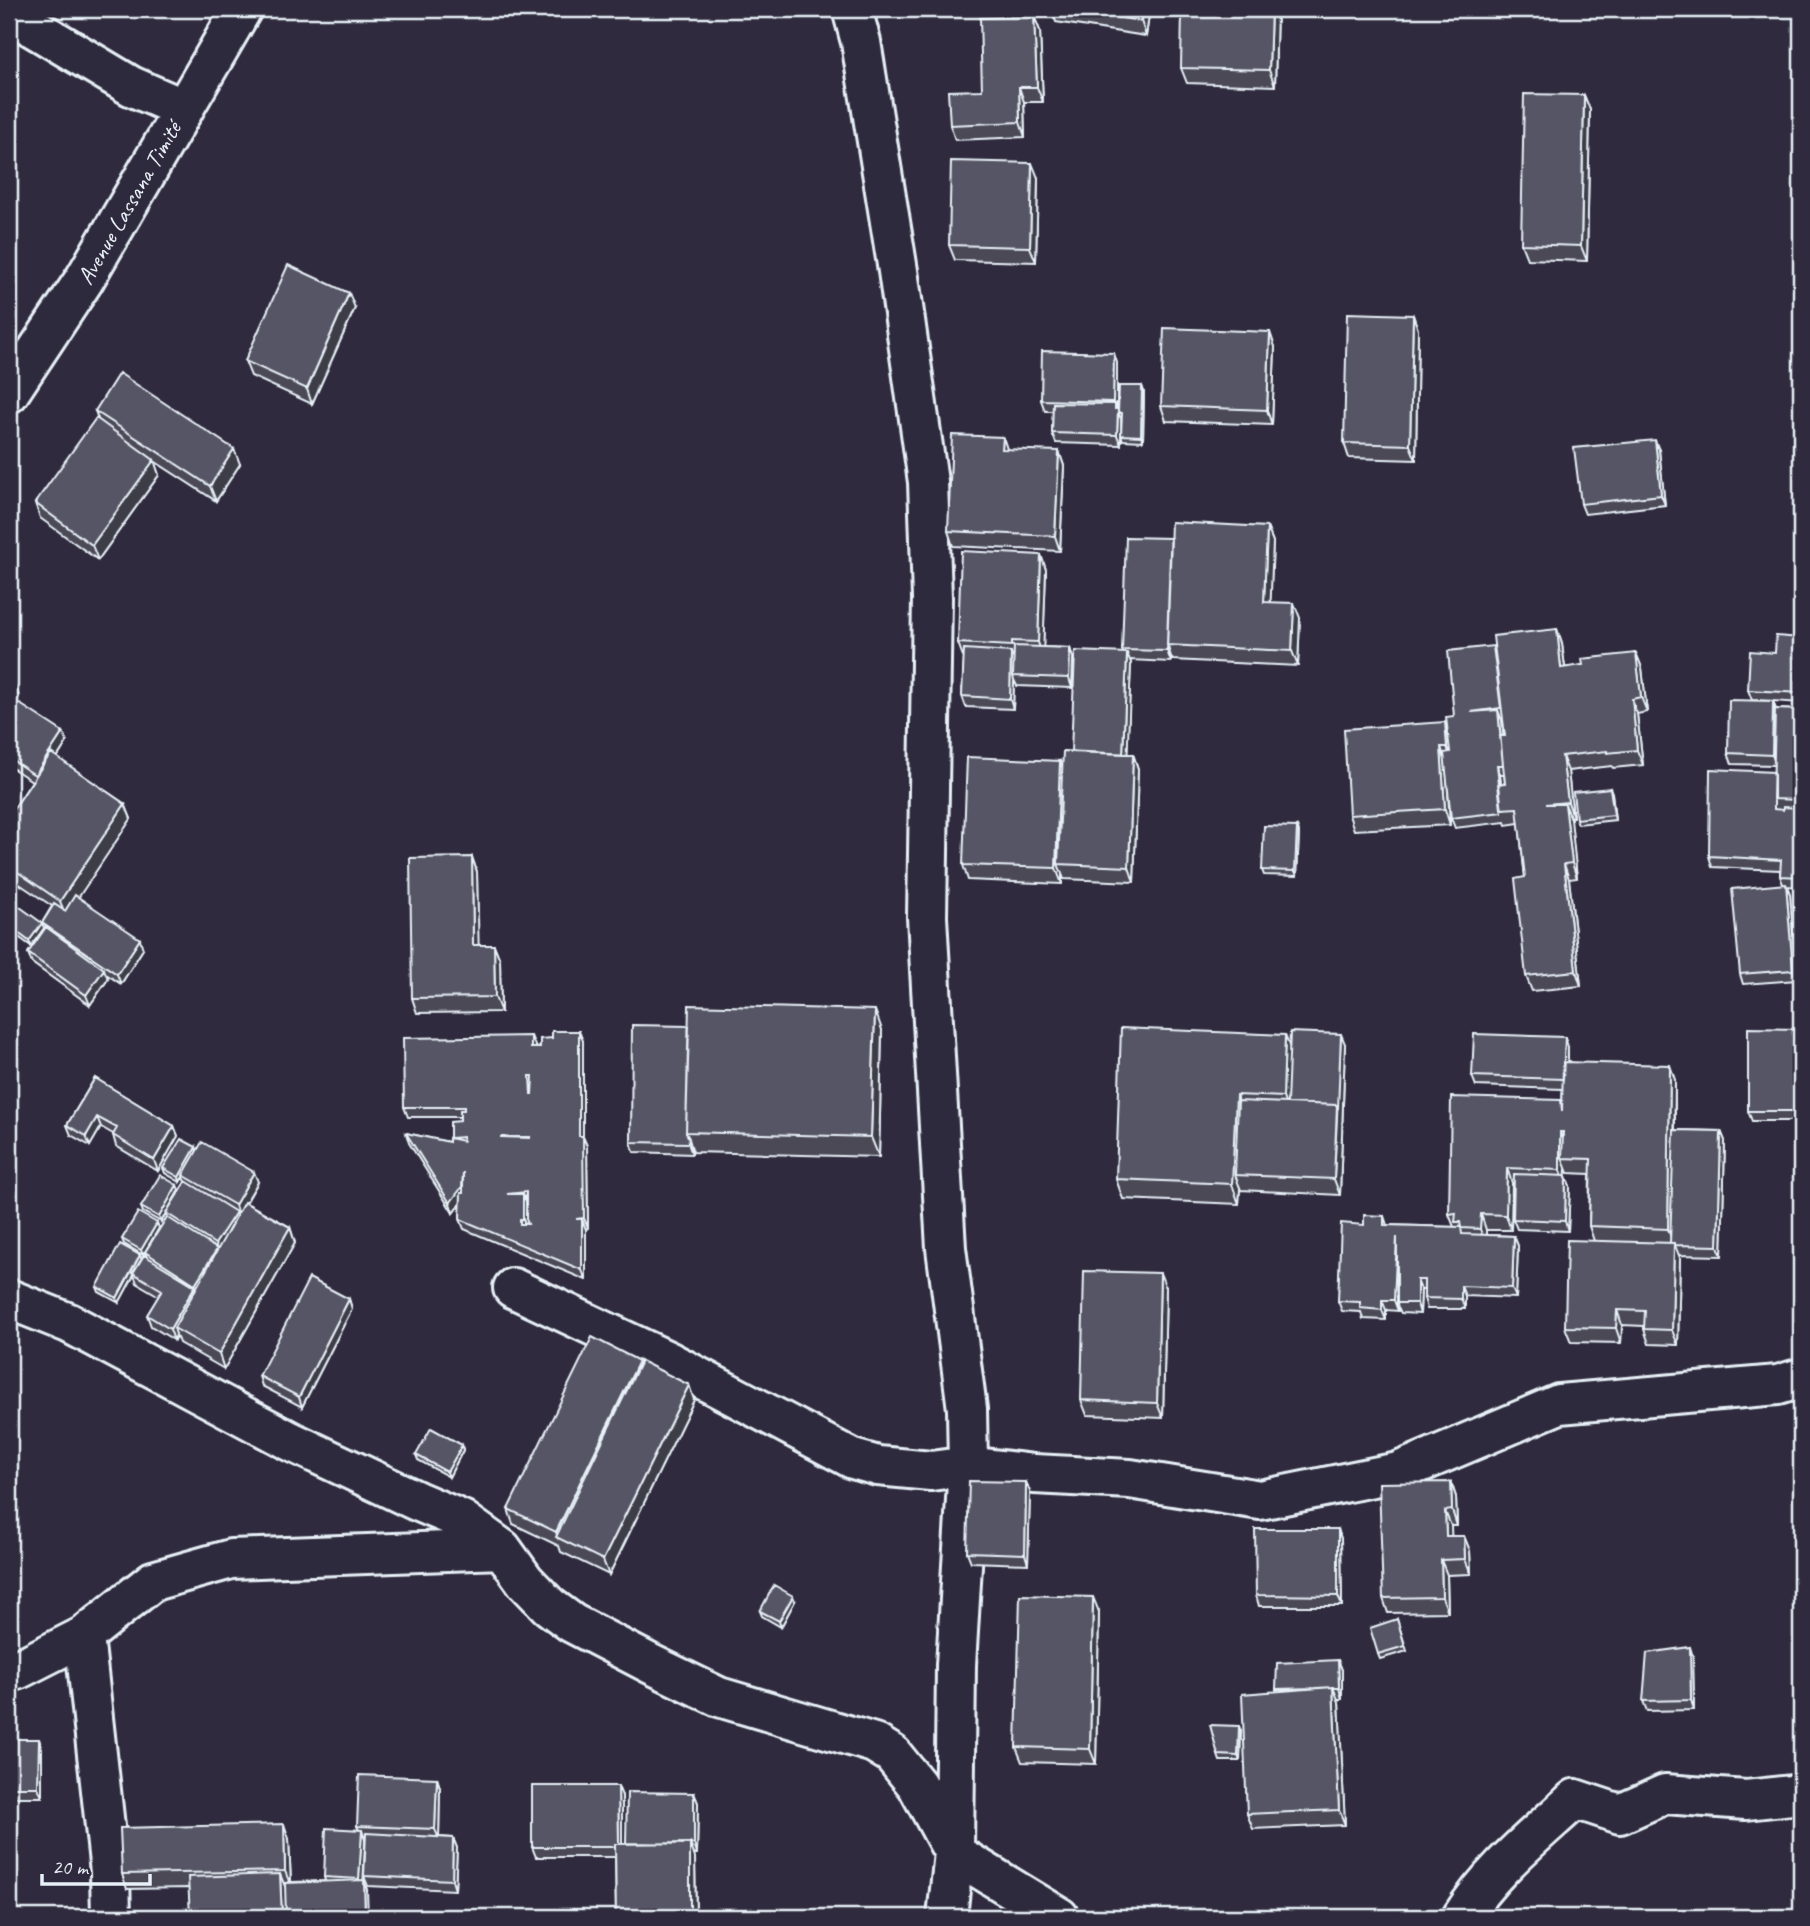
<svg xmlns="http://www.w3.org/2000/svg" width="1810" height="1926" font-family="Caveat,sans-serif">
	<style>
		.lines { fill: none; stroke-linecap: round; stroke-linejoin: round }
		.minor-casing { stroke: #e8f1f8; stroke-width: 44 }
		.minor { stroke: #2f2a3d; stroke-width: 38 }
		.wall { fill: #4b4957; stroke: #e8f1f8; stroke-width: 2; fill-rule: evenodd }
		.shaded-wall { fill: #3d3c47; stroke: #e8f1f8; stroke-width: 2 }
		.building { fill: #575565; stroke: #e8f1f8; stroke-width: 2; fill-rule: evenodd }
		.labels { text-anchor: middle; stroke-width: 5; stroke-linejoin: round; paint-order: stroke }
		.street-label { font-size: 24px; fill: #e8f1f8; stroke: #2f2a3d }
	</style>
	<rect width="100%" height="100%" fill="#2f2a3d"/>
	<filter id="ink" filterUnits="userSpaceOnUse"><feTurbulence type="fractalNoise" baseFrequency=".0143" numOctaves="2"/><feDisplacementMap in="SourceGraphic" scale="14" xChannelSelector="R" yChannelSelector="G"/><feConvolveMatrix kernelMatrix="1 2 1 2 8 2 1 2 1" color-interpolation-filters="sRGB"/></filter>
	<g filter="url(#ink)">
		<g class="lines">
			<defs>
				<path id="minor" d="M852,9L861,42L898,271L928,482L932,598L927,917L946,1248L967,1409L968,1466L956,1665L954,1853L947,1917
					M9,13L131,86L184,109
					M9,393L84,280L242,9
					M513,1288L670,1362L853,1459L878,1466L931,1471L968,1466L1034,1474L1130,1479L1260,1500L1398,1472L1559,1404L1778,1385L1801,1378
					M9,1299L69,1323L290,1441L417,1501L462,1520L502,1549L525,1581L549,1606L572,1623L651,1664L719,1697L874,1743L892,1754L917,1785L954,1853L1059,1917
					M84,1636L110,1872L111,1917
					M9,1672L17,1670L84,1636L153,1581L231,1559L502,1549
					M1462,1917C1490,1871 1536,1835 1575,1799L1620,1814L1665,1794L1746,1800L1801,1794"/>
			</defs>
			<use href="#minor" class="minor-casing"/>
			<use href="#minor" class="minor"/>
		</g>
		<path class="wall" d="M1052,9H1150L1146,36L1056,22Z
			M1277,9L1275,86L1187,83L1181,68Z
			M1034,16L1040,31L1043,102H1024L1025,137L955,140L950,125L982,90Z
			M1584,95L1590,110L1587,261L1527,259L1521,244Z
			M1038,178L1036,262L955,260L949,245Z
			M355,308L312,404L251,376L245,361Z
			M1413,315L1418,330L1416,460L1349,458L1344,443Z
			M1275,347L1272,425L1166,421L1161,406Z
			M1117,363V409L1142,386L1144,392L1143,441L1123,440L1121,435V445L1056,443L1052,433L1053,411H1045L1041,400Z
			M95,411L240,464L216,501L154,461L159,475L98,560L40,518L35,503L98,419Z
			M1659,450L1665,505L1585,514L1581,504Z
			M1059,451L1064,466L1060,551L953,546L948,531Z
			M1267,527L1273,542L1270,602L1300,618L1298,666L1173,660L1171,657V662L1130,660L1131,663L1127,754H1133L1138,769L1134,882L1064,879L1062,874V884L968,880L963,865L1060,761L1062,768L1123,652L1122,650L1171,539Z
			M1041,555L1046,570L1043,647L1070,648L1073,658L1072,688L1017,686L1014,680L1013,709L966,707L962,696L964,659L958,643Z
			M1557,629L1562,644L1565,668L1583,665L1636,653L1642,668L1647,712L1637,714L1643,765L1613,768L1612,766L1568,771L1573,817H1570L1577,878L1569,879L1581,986L1532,991L1526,976L1525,877L1519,823L1506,825L1505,822L1455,828L1451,818L1448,787L1450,825L1354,830L1349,815L1447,727L1495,650ZM1503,718L1505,736H1503L1501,719ZM1500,775H1504L1505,783L1501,784Z
			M1801,638V703L1773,701L1776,709L1800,710L1801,712V887L1787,886L1790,894L1797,980L1743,984L1740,974L1783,884L1780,876V870L1712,867L1709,856L1774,772V765L1732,764L1728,753L1772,701L1752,700L1748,690L1775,653Z
			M9,714L67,742L57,758L125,804L131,819L78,897L143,949L121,984L106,974L108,979L90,1005L32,963L28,953L45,930L42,923L52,906L9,877V816L32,781L9,766Z
			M1610,788L1612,793L1615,820L1578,824L1576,819Z
			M1297,827L1299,832L1297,876L1264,875L1262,870Z
			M472,857L477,872L478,945H494L500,960L501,1012L417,1013L412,998Z
			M9,899L44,928L31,946L9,930Z
			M1799,1029L1801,1035V1121H1752L1748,1111Z
			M882,1030L879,1157L693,1152L692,1149V1154L634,1152L631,1142Z
			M531,1036L535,1048L583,1041V1137L587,1146L588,1228L586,1229V1280L464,1229L460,1219V1204L453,1213L409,1143L406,1133L449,1142V1138L460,1121V1117H408L404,1107Z
			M1345,1044L1340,1195L1241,1190L1240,1188L1239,1204L1123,1199L1116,1179L1289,1046Z
			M1568,1047V1062L1675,1080V1130L1721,1131L1725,1141L1722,1256L1679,1255L1680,1258L1678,1345L1649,1344L1644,1329V1326L1622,1325L1621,1343L1571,1342L1565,1327L1594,1241L1589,1226L1590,1174L1568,1173L1566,1168L1565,1176L1570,1186L1568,1231L1517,1229L1513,1219L1514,1183H1512L1511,1230H1486V1235L1514,1236L1518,1246L1516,1298L1465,1296V1309H1427L1424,1298V1290H1421L1420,1314L1401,1313L1398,1307V1311L1386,1310V1320L1363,1319L1361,1312L1342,1311L1338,1301L1364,1225L1384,1216L1387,1225L1454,1227L1449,1214L1562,1103L1563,1089L1476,1086L1472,1076Z
			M95,1078L174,1126L178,1136L158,1171L116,1146L113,1135V1134L101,1127L90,1146L71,1135L67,1125Z
			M196,1147L197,1151L258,1182L246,1203L290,1227L295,1243L224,1369L179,1343L176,1335L174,1340L151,1326L147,1315L159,1296L137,1283L134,1275L119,1303L99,1292L97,1287L141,1259L147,1257L145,1252L168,1218L166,1213L185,1182L183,1177L180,1182L165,1173L163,1168Z
			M179,1190L161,1222L143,1212L141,1207Z
			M157,1223L159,1228L143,1255L124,1244L122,1239Z
			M1166,1288L1163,1418L1087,1415L1081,1400Z
			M349,1299L352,1309L302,1407L262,1386L259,1376Z
			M640,1363L689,1385L694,1400L609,1575L561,1552L559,1546L513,1524L508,1509Z
			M462,1445L463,1450L449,1477L418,1460L416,1455Z
			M1026,1482L1030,1492L1028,1564L971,1562L967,1552Z
			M1451,1482L1456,1497L1457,1526H1451V1536H1464L1470,1551L1471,1574L1447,1575L1448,1612L1388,1613L1383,1598Z
			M1338,1529L1341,1539L1342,1606H1259L1256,1595Z
			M795,1601L781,1627L762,1616L760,1611Z
			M1099,1612L1096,1764L1022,1762L1016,1747Z
			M1397,1619L1407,1651L1380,1659L1378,1654Z
			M1693,1657L1694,1710L1647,1711L1643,1701Z
			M1338,1660L1342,1670V1699H1337L1339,1702L1345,1825L1253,1829L1247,1814L1277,1692L1276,1689Z
			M1241,1731L1240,1761H1220L1218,1755Z
			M9,1739H39L42,1749V1797H9Z
			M437,1778L440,1788L439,1837L453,1838L457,1848L455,1890L368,1886L364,1876L366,1837L364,1836L365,1840L363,1880L367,1890L188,1888L127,1889L122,1874L289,1839L291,1882L325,1881L324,1877L359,1830L357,1826Z
			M694,1793L698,1803L697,1854H694L695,1858L696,1917H616L615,1857H536L532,1847L622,1796V1844H627Z"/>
		<path class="shaded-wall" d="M1142,9H1150L1146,36L1141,21Z
			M1271,9H1277L1275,86L1269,70Z
			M1034,16L1040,31L1043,102L1037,87Z
			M1019,87L1024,102L1025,137L1020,122Z
			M1584,95L1590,110L1587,261L1581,246Z
			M1032,163L1038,178L1036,262L1030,247Z
			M349,293L355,308L312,404L307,389Z
			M1413,315L1418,330L1416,460L1410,445Z
			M1270,332L1275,347L1272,425L1267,410Z
			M1114,353L1117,363V409L1121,419V445L1117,435L1118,416L1113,402Z
			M1142,386L1144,392L1143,441L1141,436Z
			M1003,437L1008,452L1002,449Z
			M1655,440L1659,450L1665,505L1661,495Z
			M234,449L240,464L216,501L210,486Z
			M1059,451L1064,466L1060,551L1055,536Z
			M154,460L159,475L98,560L92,545Z
			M1267,527L1273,542L1270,617L1264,602Z
			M1041,555L1046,570L1043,657L1038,642Z
			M1294,603L1300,618L1298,666L1292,651Z
			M1557,629L1562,644L1567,683L1561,668Z
			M1168,647L1171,657V662L1167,651Z
			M1070,648L1073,658L1072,688L1069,678Z
			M1011,652L1015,662L1013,676L1014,680L1013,709L1010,699Z
			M1127,653L1131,663L1127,767L1123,757Z
			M1636,653L1642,668L1647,712L1641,697Z
			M14,682L19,697L9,713V690Z
			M1632,699L1637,714L1643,765L1637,750Z
			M1773,701L1776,711V765L1772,755Z
			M1498,710L1502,721L1507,775L1504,765Z
			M1800,710L1801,712V750L1800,745Z
			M1445,722L1451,738L1453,762L1447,747Z
			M63,732L67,742L39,786L35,775Z
			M1441,747L1446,762L1450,825L1445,809Z
			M1133,754L1138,769L1134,882L1129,867Z
			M1562,756L1568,771L1573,817L1568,802Z
			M1060,761L1066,776L1058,864L1062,874V884L1056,868Z
			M1497,765L1500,775L1504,809H1502Z
			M1610,788L1612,793L1615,820L1614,815Z
			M125,804L131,819L66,916L60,901Z
			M1565,804L1571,819L1577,878L1572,863Z
			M1297,827L1299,832L1297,876L1295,871Z
			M472,857L477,872L479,960L473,945Z
			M1564,864L1569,879L1581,986L1576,971Z
			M1786,884L1790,894L1797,980L1793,970Z
			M42,923L44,928L31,946L29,941Z
			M140,939L143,949L121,984L117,974Z
			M494,945L500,960L501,1012L495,997Z
			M104,969L108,979L90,1005L86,995Z
			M875,1010L882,1030L879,1157L871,1137Z
			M1799,1029L1801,1035V1119L1798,1111Z
			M579,1031L583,1041V1137L587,1146L588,1228L584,1218L579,1136Z
			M1341,1034L1345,1044L1340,1195L1334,1179Z
			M1285,1035L1292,1054L1290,1117L1283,1097Z
			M531,1036L535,1046V1058L531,1048Z
			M1565,1037L1568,1047L1567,1089L1563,1079Z
			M1670,1065L1675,1080L1673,1244L1668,1229Z
			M1236,1095L1243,1115L1235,1175L1240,1188L1239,1204L1232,1184Z
			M97,1117L101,1127L90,1146L86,1136Z
			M174,1126L178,1136L158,1171L154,1160Z
			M1721,1131L1725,1141L1722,1256L1718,1246Z
			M1560,1132L1566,1147L1562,1158L1566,1168L1565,1185L1560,1170Z
			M689,1139L692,1149V1154L688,1143Z
			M196,1147L197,1153L180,1182L179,1177Z
			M1507,1168L1512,1183L1511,1230L1506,1215Z
			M254,1172L258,1182L238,1215L235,1205Z
			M463,1172L465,1197L453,1213L450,1203Z
			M1566,1176L1570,1186L1568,1231L1565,1221Z
			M177,1185L179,1190L161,1222L159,1217Z
			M523,1194L527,1204V1229L523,1219Z
			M236,1212L239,1222L198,1294L195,1284L217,1249L215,1244Z
			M1481,1214L1486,1230V1244L1480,1229Z
			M582,1219L586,1230V1280L582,1270Z
			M157,1223L159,1228L143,1255L141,1250Z
			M290,1227L295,1243L224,1369L219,1354Z
			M1514,1236L1518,1246L1516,1298L1512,1288Z
			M1397,1237V1303L1398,1311L1394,1300Z
			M1674,1243L1680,1258L1678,1345L1672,1330Z
			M140,1255L142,1260L133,1273L134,1275L119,1303L117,1298Z
			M1160,1273L1166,1288L1163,1418L1157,1403Z
			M1417,1280L1421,1290L1420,1314L1417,1303Z
			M195,1286L199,1297L174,1328L176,1335L174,1340L170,1329Z
			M1461,1286L1465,1296V1309L1461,1299Z
			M349,1299L352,1309L302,1407L299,1397Z
			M1382,1300L1386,1310V1320L1382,1310Z
			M1617,1310L1622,1325L1621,1343L1616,1328Z
			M639,1361L645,1376L558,1538L556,1532Z
			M689,1385L694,1400L609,1575L603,1560Z
			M462,1445L463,1450L449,1477L447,1472Z
			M1026,1482L1030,1492L1028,1564L1025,1554Z
			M1451,1482L1456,1497L1457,1526L1452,1510Z
			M1445,1511L1451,1526L1452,1551L1446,1536Z
			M1338,1529L1341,1539L1342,1606L1338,1596Z
			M1464,1536L1470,1551L1471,1574L1465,1559Z
			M1441,1560L1447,1575L1448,1612L1442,1597Z
			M793,1596L795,1601L781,1627L779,1621Z
			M1093,1597L1099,1612L1096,1764L1090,1749Z
			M1690,1647L1693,1657L1694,1710L1691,1700Z
			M1338,1660L1342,1670V1699L1339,1688Z
			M1333,1687L1339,1702L1345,1825L1339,1810Z
			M1239,1726L1241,1731L1240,1761L1238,1756Z
			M39,1739L42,1749V1797L38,1787Z
			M437,1778L440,1788L439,1839L435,1829Z
			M618,1786L622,1796V1857L619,1847Z
			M694,1793L698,1803L697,1854L694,1844Z
			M284,1824L289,1839L291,1886L285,1871Z
			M362,1830L365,1840L363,1889L359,1879Z
			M453,1838L457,1848L455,1890L452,1880Z
			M690,1843L695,1858L696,1917H690Z
			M280,1874L286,1889L287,1917H282Z
			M364,1880L367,1890L368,1917H365Z"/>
		<path class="building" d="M1065,9H1142L1141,21Z
			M1182,9H1271L1269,70L1181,68Z
			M1034,16L1037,87H1019L1020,122L950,125L948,91L982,90L980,18Z
			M1524,94L1584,95L1581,246L1521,244Z
			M951,161L1032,163L1030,247L949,245Z
			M288,265L349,293L307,389L245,361Z
			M1347,313L1413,315L1410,445L1344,443Z
			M1164,328L1270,332L1267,410L1161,406Z
			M1042,351L1114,353L1113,402L1041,400Z
			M119,373L234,449L210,486L95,411Z
			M1119,386H1142L1141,436L1121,435L1122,413L1118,412Z
			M1053,403L1115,404V409H1118L1117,435L1052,433Z
			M96,418L154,460L92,545L35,503Z
			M952,435L1003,437L1002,449L1059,451L1055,536L948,531Z
			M1655,440L1661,495L1581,504L1574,448Z
			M1171,522L1267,527L1264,602L1294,603L1292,651L1167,645Z
			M1126,537L1171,538L1167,651L1122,650Z
			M961,551L1041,555L1038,642L1012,641V646L958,643Z
			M1557,629L1561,668L1583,665L1582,659L1636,653L1641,697L1632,699L1637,750L1607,753V751L1562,756L1568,802L1546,804H1565L1572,863L1564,864L1576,971L1526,976L1515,879L1525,877L1517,808L1501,809L1498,784L1505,783L1500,736H1505L1493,636Z
			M1776,636L1801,638V693L1748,690L1750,651L1775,653Z
			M1014,646L1070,648L1069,678L1013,676Z
			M1493,646L1501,708L1471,712L1498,710L1503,765H1497L1502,812L1451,818L1444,753L1450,752L1446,717L1454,716L1448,651Z
			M964,649L1011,652L1010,699L962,696Z
			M1075,651L1127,653L1123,754L1071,752Z
			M9,679L14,682L9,690Z
			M1729,700L1773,701L1772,755L1728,753Z
			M17,702L63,732L35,775L9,758V714Z
			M1775,709L1800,710V745H1801V800L1773,799Z
			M1445,722L1447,747H1441L1445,809L1349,815L1344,729Z
			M1063,751L1133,754L1129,867L1058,864Z
			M51,753L125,804L60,901L9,866V816Z
			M967,757L1060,761L1056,868L963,865Z
			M1710,769L1774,772V809L1783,810V807L1801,808V877L1780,876L1781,860L1709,856Z
			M1610,788L1614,815L1576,819L1573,792Z
			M1264,826L1297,827L1295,871L1262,870Z
			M472,857L473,945H494L495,997L412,998L410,858Z
			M1786,884L1793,970L1740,974L1732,889Z
			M75,895L140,939L117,974L42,923L54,904L65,911Z
			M9,899L42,923L29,941L9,926Z
			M46,927L104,969L86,995L28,953Z
			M689,1005L875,1010L871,1137L686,1132Z
			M632,1025L689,1026L686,1132L689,1139L688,1143L631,1142Z
			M1121,1028L1285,1035L1283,1097L1236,1095L1232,1184L1116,1179Z
			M1748,1028L1799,1029L1798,1111H1748Z
			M552,1031H579V1136H583L584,1218L576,1219H582V1270L460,1219L461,1193H463V1172L462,1187L450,1203L406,1133L449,1142V1138L463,1141V1137L450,1138V1122L460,1121V1110H464V1107H404L403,1038L531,1036V1048H540V1039L552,1038ZM530,1076H533L532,1094H531ZM500,1137H530V1138ZM526,1192V1219L528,1224H520V1219H523V1194H507Z
			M1290,1032L1341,1034L1338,1109L1337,1105L1287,1103Z
			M1474,1034L1565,1037L1563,1079L1472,1076Z
			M1563,1062L1670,1065L1668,1229L1589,1226L1591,1159L1562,1158L1563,1132H1560V1170L1507,1168L1506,1215L1481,1214L1480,1229L1461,1228L1460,1222H1455L1456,1213L1449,1214L1451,1097L1561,1100L1562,1111Z
			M95,1078L174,1126L154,1160L113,1135L117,1128L97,1117L86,1136L67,1125Z
			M1238,1101L1337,1105L1334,1179L1235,1175Z
			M1674,1130L1721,1131L1718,1246L1674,1245V1243H1670Z
			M181,1139L196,1147L179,1177L163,1168Z
			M202,1142L254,1172L235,1205L183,1175Z
			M1514,1174L1566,1176L1565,1221L1513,1219Z
			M160,1175L177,1185L159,1217L141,1207Z
			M186,1181L236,1212L215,1244L166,1213Z
			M244,1202L290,1227L219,1354L174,1328Z
			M138,1212L157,1223L141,1250L122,1239Z
			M1364,1215L1384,1216V1225L1461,1227L1462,1234L1514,1236L1512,1288L1461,1286V1299L1424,1298V1280H1417V1303H1397V1237L1394,1300H1382V1310L1360,1308V1302L1338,1301L1341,1223L1364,1225Z
			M167,1217L217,1249L195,1284L145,1252Z
			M1567,1240L1674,1243L1672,1330L1644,1329L1645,1311L1617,1310L1616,1328L1565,1327Z
			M120,1244L140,1255L117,1298L97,1287Z
			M144,1255L195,1286L170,1329L147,1315L162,1290L133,1273Z
			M1084,1271L1160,1273L1157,1403L1081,1400Z
			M309,1278L349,1299L299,1397L259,1376Z
			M592,1337L639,1361L556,1532L508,1509Z
			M641,1361L689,1385L603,1560L556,1537Z
			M431,1428L462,1445L447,1472L416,1455Z
			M969,1481L1026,1482L1025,1554L967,1552Z
			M1451,1482L1452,1510L1445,1511L1446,1536H1464L1465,1559L1441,1560L1442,1597L1383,1598L1379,1483Z
			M1255,1529H1338V1596L1256,1595Z
			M774,1585L793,1596L779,1621L760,1611Z
			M1020,1595L1093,1597L1090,1749L1016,1747Z
			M1397,1619L1405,1646L1378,1654L1370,1628Z
			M1690,1647L1691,1700L1643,1701L1647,1653Z
			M1338,1660L1339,1688H1333V1687L1316,1688L1276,1689L1277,1663Z
			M1333,1687L1339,1810L1247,1814L1242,1694Z
			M1210,1725L1239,1726L1238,1756L1218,1755Z
			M9,1739H39L38,1787H9Z
			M359,1775L437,1778L435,1829L357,1826Z
			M532,1786H618L619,1844H615V1847H532Z
			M627,1792L694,1793V1844L626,1843Z
			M284,1824L285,1871L122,1874L120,1828Z
			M326,1828L362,1830L359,1879L324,1877Z
			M366,1833L453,1838L452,1880L364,1876Z
			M690,1843V1917H616L615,1844Z
			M280,1874L282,1917H190L188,1877Z
			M364,1880L365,1917H286L285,1883Z"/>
	</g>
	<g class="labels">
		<g class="street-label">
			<text transform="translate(129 203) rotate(-60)" y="8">Avenue Lassana Timité</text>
		</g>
	</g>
	<rect width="1810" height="1926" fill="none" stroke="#2f2a3d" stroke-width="35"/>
	<rect x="18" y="18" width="1775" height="1891" fill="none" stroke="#e8f1f8" stroke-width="2.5" filter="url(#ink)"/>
	<path d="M42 1874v10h108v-10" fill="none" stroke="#e8f1f8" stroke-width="3.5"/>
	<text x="52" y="1874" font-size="21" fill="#e8f1f8" stroke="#2f2a3d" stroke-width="5" paint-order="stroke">20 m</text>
</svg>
